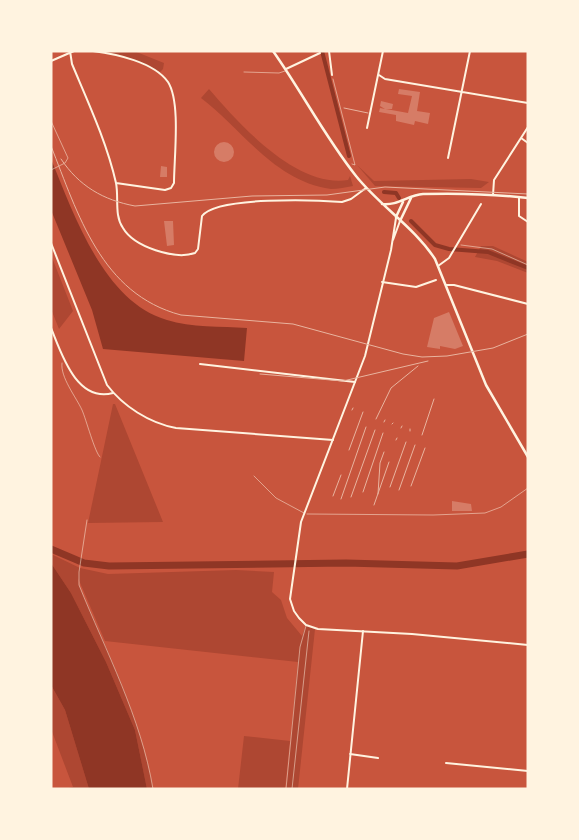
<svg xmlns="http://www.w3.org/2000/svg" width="579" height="840" font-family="Literata,serif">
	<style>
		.green { fill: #ae4732 }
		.water { fill: #8f3625 }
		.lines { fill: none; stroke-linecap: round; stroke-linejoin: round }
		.canal { stroke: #8f3625; stroke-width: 4 }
		.river { stroke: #8f3625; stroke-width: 7 }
		.building { fill: #d67c66 }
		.path { stroke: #fff3e0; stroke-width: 0.5 }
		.service { stroke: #fff3e0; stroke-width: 0.5 }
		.minor { stroke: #fff3e0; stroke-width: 2 }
		.tertiary { stroke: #fff3e0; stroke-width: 2 }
		.secondary { stroke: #fff3e0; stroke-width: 2.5 }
		.rail { stroke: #e9b49f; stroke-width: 1 }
	</style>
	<rect width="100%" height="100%" fill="#c8553d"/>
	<path class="green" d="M104,51H134L164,63L163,69L160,72L133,60Z
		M209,89C240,125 296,188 348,180L350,176L353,186C346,187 338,189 331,189C274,181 243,130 201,98Z
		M357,165L374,181L471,179L489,182L481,188L375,186Z
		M481,246H493L528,262V273L497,261L475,257Z
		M51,255L73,311L59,329L51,309Z
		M113,404H115L163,522L88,523Z
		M51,554L80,568L108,574L236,570L274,572L272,592L281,600L287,618L302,636L306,625L315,629L298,789H286L298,662L105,641L78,578L79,585C107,651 141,718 153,789H147L135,730L106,662L71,593L51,563Z
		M51,685L65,710L89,789H64L73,787L51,729Z
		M244,736L290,741L285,789H238Z"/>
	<path class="water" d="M51,159C74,215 104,302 167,320C191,328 221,326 247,328L244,361L103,349L92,310L51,210Z
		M51,563L71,593L106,662L135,730L147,789H89L65,710L51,685Z"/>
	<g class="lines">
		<path class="canal" d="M322,51L349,156
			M384,192L396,193L399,198
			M411,221L435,245L449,249L488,252L528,268"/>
		<path class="river" d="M51,549L84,563L109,566L346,563L457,566L528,554"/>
	</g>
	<path class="building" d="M399,89L420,92L417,111L430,113L428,124L415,121L414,125L396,121V115L379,112L380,108L385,109L380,106L381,101L393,104L392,109H386L408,113L412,96L398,94Z
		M214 152a10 10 0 1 1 20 0a10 10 0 1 1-20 0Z
		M161,166L167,167V177H160Z
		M164,221H173L174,245L167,246Z
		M449,312L463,346L455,349L440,346V349L427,347L434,318Z
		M452,501L471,504L472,511H452Z"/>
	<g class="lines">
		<path class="path" d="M333,79L355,165L352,164
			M51,121L68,158L65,163L51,170
			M461,245L492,249L528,265
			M62,363C60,377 76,397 82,410C86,419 95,453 100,457
			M87,520L79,572V585C106,652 141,717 153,789
			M292,789L309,631"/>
		<path class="service" d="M244,72L279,73L285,71
			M254,476L276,498L304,513
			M307,514L433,515L485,513L501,507L528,488
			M286,789L300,647L306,626"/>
		<path class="minor" d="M70,51L72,64C88,102 107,143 116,183C119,198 114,215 123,228C134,247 175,260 195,253L198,249L202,216C217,196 317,200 342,202L351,199L366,188
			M93,51C116,54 154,62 168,82C181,102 174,158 174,183L171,188L165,190L116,183
			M329,51L332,75
			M51,61L74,51
			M286,69L320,53
			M379,75L385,79L528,103
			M367,128L383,51
			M521,138L528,143
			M448,158L470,51
			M493,195L494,180L528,127
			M519,197V216L528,222
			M51,243L107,385C123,406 149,423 176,428L333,440
			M438,266L449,258L481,204
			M382,282L416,287L436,280
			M446,285H454L528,304
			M51,328C61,352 76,403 113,393
			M200,364L355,382
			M350,754L378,758
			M446,763L528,771
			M347,789L363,631"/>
		<path class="tertiary" d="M396,218L391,250L365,356L301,522L290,599L294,611L299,618L306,625L318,629L412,634L528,645
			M393,240L400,221"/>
		<path class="secondary" d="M273,51C302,92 325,137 356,176C380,206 414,227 435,259L486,385L528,457
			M382,204C398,206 408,195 423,194C458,193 493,194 528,198
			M396,217L403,202
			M400,221L411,198"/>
		<path class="rail" d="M344,108L368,113
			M51,146C78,214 101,294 181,315L293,324L403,354L422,357L447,356L493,348L528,334
			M61,159C79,186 103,200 135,206L252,196L327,195L385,187L528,194
			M260,374L343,381L428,361
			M352,410L353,408
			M376,419L391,388L418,366
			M384,422L385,420
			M392,424L393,423
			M401,428L402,426
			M410,431V429
			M422,435L434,399
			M396,440L397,438
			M349,450L363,412
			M411,486L425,448
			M390,487L406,442
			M399,490L415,445
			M363,492L383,433
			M378,494L380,463L384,452
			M333,496L341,475
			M351,497L375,430
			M341,499L366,427
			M374,505L389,462"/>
	</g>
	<rect width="579" height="840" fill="none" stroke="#fff3e0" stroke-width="105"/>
</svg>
